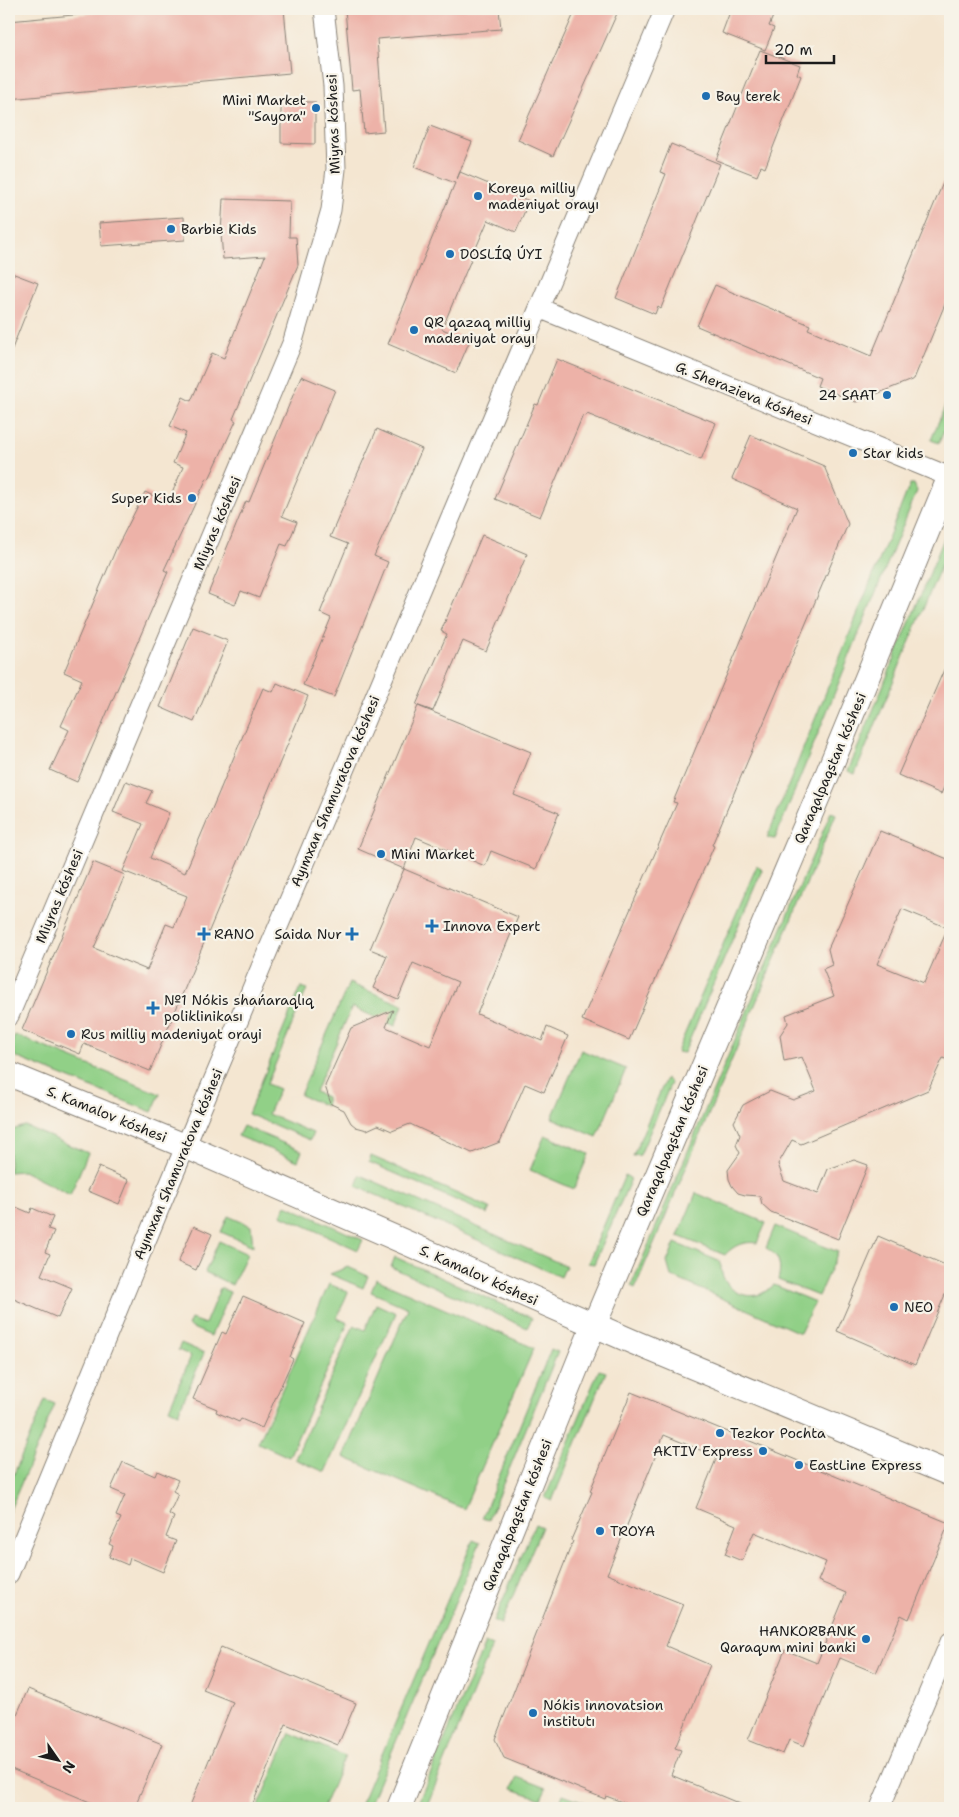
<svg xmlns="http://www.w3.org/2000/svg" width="959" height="1817" font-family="'Shantell Sans',sans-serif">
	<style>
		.green { fill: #91d087; stroke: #567652 }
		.building { fill: #edb2a8; fill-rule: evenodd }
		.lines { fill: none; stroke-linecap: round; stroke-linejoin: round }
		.minor-casing { stroke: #888176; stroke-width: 21 }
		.tertiary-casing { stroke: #888176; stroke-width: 26 }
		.minor { stroke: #fff; stroke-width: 19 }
		.tertiary { stroke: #fff; stroke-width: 24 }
		.poi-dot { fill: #1f6fb2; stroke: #f7f3e8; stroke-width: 2 }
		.labels { text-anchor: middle; stroke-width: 4.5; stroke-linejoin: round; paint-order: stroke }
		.poi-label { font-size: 14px; fill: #1c1c1c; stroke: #f7f3e8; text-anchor: start }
		.street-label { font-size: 14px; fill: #1c1c1c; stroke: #f7f3e8 }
	</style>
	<rect width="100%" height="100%" fill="#f7f3e8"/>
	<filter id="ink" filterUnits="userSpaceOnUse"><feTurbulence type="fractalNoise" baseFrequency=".02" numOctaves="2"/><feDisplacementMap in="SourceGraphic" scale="10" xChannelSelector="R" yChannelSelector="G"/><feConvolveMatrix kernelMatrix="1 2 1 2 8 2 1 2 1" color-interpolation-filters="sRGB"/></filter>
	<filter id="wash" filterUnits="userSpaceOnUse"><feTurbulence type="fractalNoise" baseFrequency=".0096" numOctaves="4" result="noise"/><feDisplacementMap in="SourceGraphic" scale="20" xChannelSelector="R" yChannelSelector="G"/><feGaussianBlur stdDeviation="1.12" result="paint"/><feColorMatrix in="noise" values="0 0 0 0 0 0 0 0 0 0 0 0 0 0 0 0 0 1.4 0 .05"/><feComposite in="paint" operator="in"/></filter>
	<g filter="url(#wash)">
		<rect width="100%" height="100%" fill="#f4e6d1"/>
		<path class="green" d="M950,394V416L939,443L931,440Z
			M910,484H914L917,491L775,839L767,838Z
			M950,524V544L855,774L848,771Z
			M831,812L836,814L635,1288L631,1286Z
			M757,865L762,870L684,1053L677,1052Z
			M349,983L403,1005L395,1026L352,1007L315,1092L326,1097V1106L300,1095Z
			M301,987L307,989L267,1084L279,1089L268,1114L313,1133L310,1140L248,1114Z
			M15,1035L160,1094L152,1112L16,1057C11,1049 11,1044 15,1035Z
			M581,1050L626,1069L597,1137L552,1118Z
			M666,1078L671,1083L640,1155L633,1156Z
			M25,1126L88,1153L70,1195L23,1171L9,1172V1131Z
			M243,1126L302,1151L298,1161L238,1136Z
			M545,1135L589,1154L574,1189L530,1170Z
			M371,1156L490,1208L487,1214L369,1162Z
			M360,1175L566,1266L561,1277L356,1186Z
			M625,1175L631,1179L594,1264L588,1263Z
			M696,1193L766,1223L757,1243C744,1241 734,1245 725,1255L678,1236Z
			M286,1205L363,1240L358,1250L281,1215Z
			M228,1216L251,1226L253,1246L221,1232Z
			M775,1226L838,1252L818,1296L778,1280C782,1265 779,1255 766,1248Z
			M219,1241L247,1254L232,1285L205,1272Z
			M675,1243L721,1262C719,1282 736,1299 757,1295C763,1294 769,1289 774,1285L815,1302L800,1333L671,1276L667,1262Z
			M395,1257L532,1318L527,1328L391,1267Z
			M348,1267L368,1276L363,1288L330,1274Z
			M376,1279L534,1348L464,1509L344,1457L408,1308L371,1292Z
			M329,1284L348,1292L337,1318L348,1323L289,1457L258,1443Z
			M220,1288L230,1292L211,1336L188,1326L191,1319L205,1324Z
			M376,1304L396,1313L325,1472L295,1459L354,1325L365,1330Z
			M181,1343L204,1353L178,1413L169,1409L191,1356L178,1350Z
			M551,1349L558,1352L488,1520L482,1518Z
			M599,1370L606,1372L552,1501L545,1498Z
			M45,1400L55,1404L9,1512V1486Z
			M535,1524L542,1527L501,1624L494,1621Z
			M473,1540L480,1543L368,1808H359Z
			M485,1643L492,1646L426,1808H416Z
			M290,1733L345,1756L323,1808H258Z
			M517,1777L546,1788L541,1799L512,1789Z
			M563,1794L592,1805L590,1808H565L559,1806Z"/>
		<g id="blocks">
			<path class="building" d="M138,9H284L290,73L9,99V21Z
				M345,9H499L501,29L377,39L384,131L364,133L360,89L352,90Z
				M576,9H619L553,156L518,140Z
				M731,9H776L769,26L774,28L765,50L722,33Z
				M760,50L800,65L797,74L801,76L765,168L761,166L757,176L716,160Z
				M281,102H315V144L281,143Z
				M430,126L472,142L457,179L460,172L529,201L516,232L488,220L464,276L442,329L470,340L456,373L388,344L455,183L414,167Z
				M671,144L720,164L661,308L658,306L655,314L616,298L666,174L660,172Z
				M950,166V292L914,379L856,402L817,386L820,378L697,326L715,285L810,325L808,329L871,356Z
				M223,199L290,201L289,237H296L298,265L233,419L236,421L209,479L207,478L164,570L168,572L77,782L50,770L69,730L61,726L82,680L64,672L116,549L145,492L168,503L183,467L173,463L186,433L170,426L183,397L191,401L212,353L224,358L265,256L223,259L221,234Z
				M184,217L185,240L101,246L99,223Z
				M9,272L38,283L10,354H9Z
				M557,359L716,423L701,460L587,414L586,416L583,415L540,517L495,499L535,404L538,405Z
				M301,376L335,390L282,516L297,522L287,546L281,544L259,598L241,591L235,605L208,594L246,501L249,502Z
				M377,429L422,449L374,556L388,562L334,697L303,685L331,618L320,613L348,544L330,537Z
				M751,435L824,466L848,524L712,845L714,846L629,1040L582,1020L677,803L673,802L797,508L732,479Z
				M482,535L527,554L486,651L463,641L433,711L416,705L447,634L441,631Z
				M193,627L228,641L194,722L160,707Z
				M950,656V773L941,794L898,775Z
				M277,683L308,696L150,1071L84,1044L80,1054L22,1030L93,862L125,875L94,948L147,970L166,924L174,927L187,896L123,871L143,824L113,812L126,781L152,791L146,803L169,813L150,858L185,873L263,688L273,692Z
				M418,706L531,752L514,795L559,813L536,869L491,851L485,866L416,837L404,869L358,849Z
				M880,831L950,860V1061L943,1058L928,1090L801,1144L792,1140L778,1164L784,1181L818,1194L828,1169L854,1160L868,1165L838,1239L771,1212L762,1204L760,1196L745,1195L738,1193L732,1186L729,1179L728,1170L740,1153L736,1145L740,1135L734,1122L743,1105L770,1091L793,1100L816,1091L802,1057L784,1061L780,1035L788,1023L786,1015L834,996L823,969L832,965L828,949ZM902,909L948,928L924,983L877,964Z
				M404,869L518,917L477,1014L542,1041L547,1027L568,1036L544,1092L525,1084L500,1142L472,1153L410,1124L392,1131L378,1125L367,1130L356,1127L351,1123L344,1110L331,1104L325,1086L351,1028L393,1010L386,1027L430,1046L458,982L413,963L398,999L373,988L387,956L370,949Z
				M99,1167L129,1180L119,1204L88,1191Z
				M9,1204L30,1213L32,1208L53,1217L48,1229L54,1231L45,1252L50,1254L41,1275L72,1288L58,1318L9,1297Z
				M194,1226L212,1234L196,1270L178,1262Z
				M878,1236L950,1267V1283L915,1365L837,1331Z
				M243,1296L305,1323L290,1357L293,1359L262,1428L241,1419L239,1422L216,1412L217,1409L193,1399L222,1332L226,1334Z
				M631,1392L949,1523L909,1619L901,1615L876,1673L840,1658L804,1746L789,1740L783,1754L748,1740L785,1650L817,1663L846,1593L818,1581L826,1562L754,1532L742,1561L725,1554L736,1525L696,1508L717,1457L664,1435L607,1574L683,1604L666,1646L710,1665L675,1748L681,1750L671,1775L750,1808H638L606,1796L605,1799L504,1758L495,1739L573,1541L571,1540L592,1492L590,1491Z
				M123,1462L155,1476L157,1471L178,1480L173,1491L178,1494L169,1514L174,1517L166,1537L176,1541L163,1572L130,1558L128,1565L109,1557L113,1546L109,1544L121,1518L116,1516L125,1495L111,1489Z
				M221,1647L356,1703L338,1745L286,1724L251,1808H189L233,1702L203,1690Z
				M28,1689L162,1744L134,1808H104L9,1768V1733Z"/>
		</g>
	</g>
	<g filter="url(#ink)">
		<use href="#blocks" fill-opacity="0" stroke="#888176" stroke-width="1"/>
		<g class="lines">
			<defs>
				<path id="minor" d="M539,308L950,477
					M9,1016L293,341L331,210L336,169L333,86L324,9
					M9,1574L162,1202L665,9
					M880,1808L950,1642"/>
				<path id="tertiary" d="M9,1074L185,1146L631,1341L950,1474
					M399,1808L581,1356L827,775L950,476"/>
			</defs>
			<use href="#minor" class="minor-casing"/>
			<use href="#tertiary" class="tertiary-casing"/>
			<use href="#minor" class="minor"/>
			<use href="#tertiary" class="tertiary"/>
		</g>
	</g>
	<g class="poi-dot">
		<circle cx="706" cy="96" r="5"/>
		<circle cx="316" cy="108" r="5"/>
		<circle cx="478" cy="196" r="5"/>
		<circle cx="171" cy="229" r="5"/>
		<circle cx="450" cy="254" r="5"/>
		<circle cx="414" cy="330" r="5"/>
		<circle cx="887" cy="395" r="5"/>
		<circle cx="853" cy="453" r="5"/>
		<circle cx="192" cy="498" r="5"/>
		<circle cx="381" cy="854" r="5"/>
		<path d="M429.5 918.5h5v5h5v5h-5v5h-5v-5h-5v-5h5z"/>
		<path d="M201.5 926.5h5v5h5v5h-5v5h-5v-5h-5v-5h5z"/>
		<path d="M349.5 926.5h5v5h5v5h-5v5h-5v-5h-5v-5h5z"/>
		<path d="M150.5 1000.5h5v5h5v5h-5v5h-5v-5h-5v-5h5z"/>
		<circle cx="71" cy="1034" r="5"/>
		<circle cx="894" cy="1307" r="5"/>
		<circle cx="720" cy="1433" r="5"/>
		<circle cx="763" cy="1451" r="5"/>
		<circle cx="799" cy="1465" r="5"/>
		<circle cx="600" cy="1531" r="5"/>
		<circle cx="866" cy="1639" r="5"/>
		<circle cx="533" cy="1713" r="5"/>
	</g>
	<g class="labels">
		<g class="poi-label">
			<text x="716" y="101">Bay terek</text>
			<text x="306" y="105" text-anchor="end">Mini Market<tspan x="306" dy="16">"Sayora"</tspan></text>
			<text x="488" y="193">Koreya milliy<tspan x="488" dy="16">madeniyat orayı</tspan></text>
			<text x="181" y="234">Barbie Kids</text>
			<text x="460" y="259">DOSLÍQ ÚYI</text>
			<text x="424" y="327">QR qazaq milliy<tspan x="424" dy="16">madeniyat orayı</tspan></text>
			<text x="877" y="400" text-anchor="end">24 SAAT</text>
			<text x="863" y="458">Star kids</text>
			<text x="182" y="503" text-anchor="end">Super Kids</text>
			<text x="391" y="859">Mini Market</text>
			<text x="443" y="931">Innova Expert</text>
			<text x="214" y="939">RANO</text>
			<text x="342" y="939" text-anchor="end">Saida Nur</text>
			<text x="164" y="1005">№1 Nókis shańaraqlıq<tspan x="164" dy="16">poliklinikası</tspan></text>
			<text x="81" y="1039">Rus milliy madeniyat orayi</text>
			<text x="904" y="1312">NEO</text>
			<text x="730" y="1438">Tezkor Pochta</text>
			<text x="753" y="1456" text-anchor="end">AKTIV Express</text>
			<text x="809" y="1470">EastLine Express</text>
			<text x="610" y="1536">TROYA</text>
			<text x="856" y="1636" text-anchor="end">HANKORBANK<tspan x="856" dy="16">Qaraqum mini banki</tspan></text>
			<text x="543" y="1710">Nókis innovatsion<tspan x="543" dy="16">institutı</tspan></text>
		</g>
		<g class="street-label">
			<text transform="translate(333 124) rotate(-92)" y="5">Miyras kóshesi</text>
			<text transform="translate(744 393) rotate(22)" y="5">G. Sherazieva kóshesi</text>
			<text transform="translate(217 523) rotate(-67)" y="5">Miyras kóshesi</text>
			<text transform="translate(830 768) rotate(-67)" y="5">Qaraqalpaqstan kóshesi</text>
			<text transform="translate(335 791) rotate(-67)" y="5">Ayımxan Shamuratova kóshesi</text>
			<text transform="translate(59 896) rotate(-67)" y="5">Miyras kóshesi</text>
			<text transform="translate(107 1114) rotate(22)" y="5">S. Kamalov kóshesi</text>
			<text transform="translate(672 1141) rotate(-67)" y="5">Qaraqalpaqstan kóshesi</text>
			<text transform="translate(178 1164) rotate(-67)" y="5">Ayımxan Shamuratova kóshesi</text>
			<text transform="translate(479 1275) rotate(24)" y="5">S. Kamalov kóshesi</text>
			<text transform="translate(517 1515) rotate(-68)" y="5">Qaraqalpaqstan kóshesi</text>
		</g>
	</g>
	<rect width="959" height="1817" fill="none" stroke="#f7f3e8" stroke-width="30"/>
	<g transform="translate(58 1760) rotate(124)" stroke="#f7f3e8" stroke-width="4" paint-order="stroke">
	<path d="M0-4L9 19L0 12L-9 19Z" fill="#1c1c1c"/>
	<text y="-8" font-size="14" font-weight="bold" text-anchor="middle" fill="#1c1c1c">N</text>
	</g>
	<path d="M766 55v8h68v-8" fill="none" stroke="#1c1c1c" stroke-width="2.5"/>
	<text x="774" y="55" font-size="15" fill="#1c1c1c" stroke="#f7f3e8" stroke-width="4" paint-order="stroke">20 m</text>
</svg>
